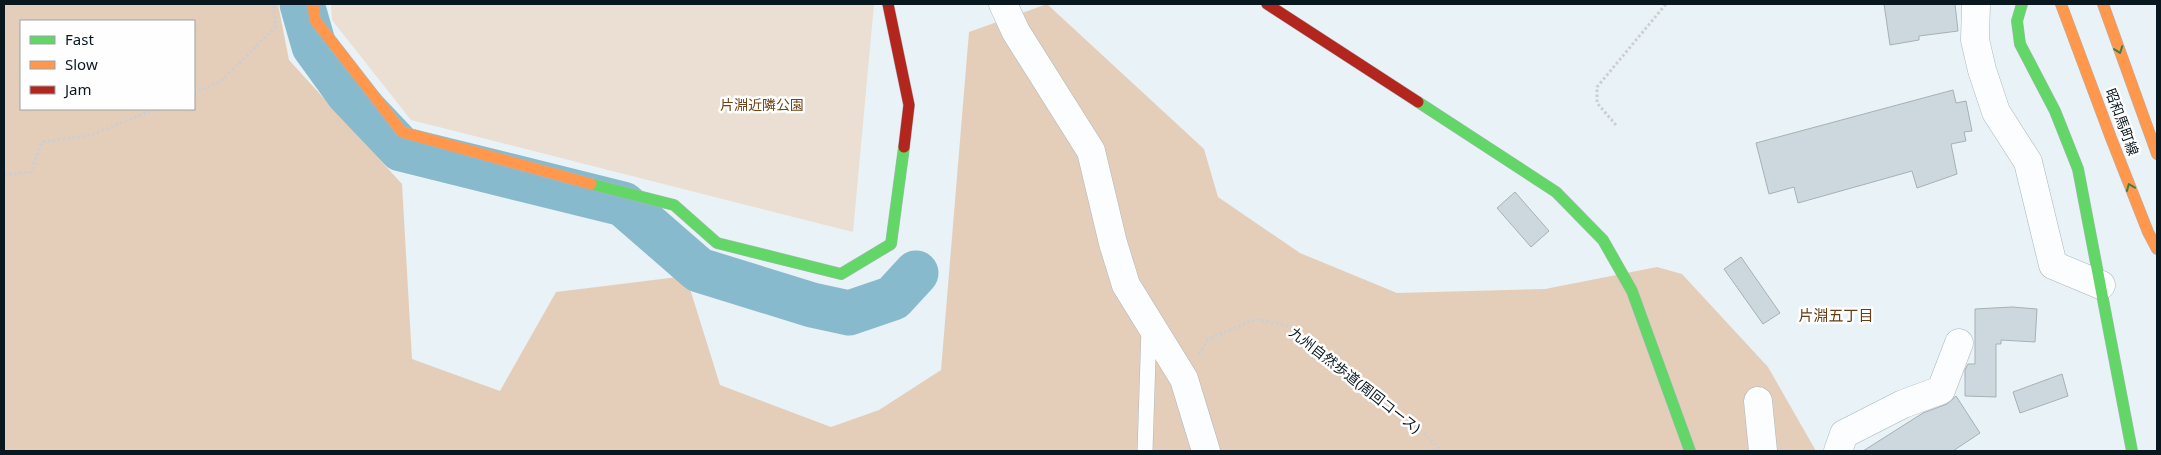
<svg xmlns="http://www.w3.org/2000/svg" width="2161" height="455" font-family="'Noto Sans','Noto Sans JP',sans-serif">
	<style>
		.green { fill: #ebded2 }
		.forest { fill: #e5ceb9; fill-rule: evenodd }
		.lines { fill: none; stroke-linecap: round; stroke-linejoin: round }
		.river { stroke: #88bace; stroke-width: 45 }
		.building { fill: #ccd8dd; stroke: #a6b1b6 }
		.lane-casing { stroke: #abb7bb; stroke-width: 16 }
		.street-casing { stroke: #abb7bb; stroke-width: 29 }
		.fast-casing { stroke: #abb7bb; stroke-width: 12 }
		.slow-casing { stroke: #abb7bb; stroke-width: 12 }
		.jam-casing { stroke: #abb7bb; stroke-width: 12 }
		.path { stroke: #cccfd1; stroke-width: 3; stroke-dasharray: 2.5 2.5; stroke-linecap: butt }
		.lane { stroke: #fcfdfe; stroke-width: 15 }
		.street { stroke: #fcfdfe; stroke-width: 28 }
		.fast { stroke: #63d668; stroke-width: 11 }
		.slow { stroke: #ff974d; stroke-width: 11 }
		.jam { stroke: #b3261e; stroke-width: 11 }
		.oneway { stroke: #3a8047 }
		.labels { text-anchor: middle; stroke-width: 5; stroke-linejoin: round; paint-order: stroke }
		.park-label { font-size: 14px; fill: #704312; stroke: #fefefe }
		.street-label { font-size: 14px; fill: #09181f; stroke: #fefefe }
		.neighbourhood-label { font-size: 15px; fill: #663d12; stroke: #fefefe }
	</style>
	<rect width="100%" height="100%" fill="#e9f2f6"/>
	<path class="green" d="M331,4H874L853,232L411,120L332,20Z"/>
	<path class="forest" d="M4,4H278L289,60L402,184L412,359L500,391L556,292L686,276L720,385L831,427L879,410L941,370L969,32L1047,4L1204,149L1218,197L1300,253L1397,293L1545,289L1657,267L1682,274L1768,367L1816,451H4ZM21,21H194V109H21Z"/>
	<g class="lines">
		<path class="river" d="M302,4L314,46L348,93L401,149L623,204L699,270L812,305L849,313L893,298L916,273"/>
	</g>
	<path class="building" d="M1884,4H1955L1958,31L1919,36V40L1890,45Z
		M1953,90L1956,103L1966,101L1972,131L1964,132L1966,141L1951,144L1957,174L1917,188L1912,171L1798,203L1794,187L1769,194L1756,143Z
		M1515,192L1549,231L1531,247L1497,208Z
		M1741,257L1780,313L1763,324L1724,269Z
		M2012,307L2037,309L2035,342L2001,340V344H1996V397L1965,396V370L1968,364H1975V309Z
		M2062,374L2068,396L2020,413L2013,392Z
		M1956,396L1980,433L1953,451H1863L1923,413L1947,404Z"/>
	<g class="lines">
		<defs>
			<path id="lane" d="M1145,451L1149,328"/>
			<path id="street" d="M1003,4L1016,32L1091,151L1113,243L1126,285L1184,379L1206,451
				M1976,4L1975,40L1982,70L1996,112L2028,162L2053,265L2101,285
				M1758,401L1763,451
				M1838,451L1844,434L1903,404L1941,390L1959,343"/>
			<path id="fast" d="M2022,4L2017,21L2020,44L2055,111L2078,169L2132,451
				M1418,102L1556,192L1603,240L1632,291L1690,451
				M591,184L674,205L717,243L841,274L891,244L904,147"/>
			<path id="slow" d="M313,4L315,20L402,132L591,184
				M2061,4L2111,138L2148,232L2157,249
				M2103,4L2157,154"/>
			<path id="jam" d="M888,4L909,105L904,147
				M1267,4L1418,102"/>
		</defs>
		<use href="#lane" class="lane-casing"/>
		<use href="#street" class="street-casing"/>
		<use href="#fast" class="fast-casing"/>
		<use href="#slow" class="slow-casing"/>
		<use href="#jam" class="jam-casing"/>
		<path class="path" d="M194,93L221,81L276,26L273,4
			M1616,125L1597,103V87L1666,4
			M4,175L31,172L42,142L91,135L155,109
			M1199,354L1208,339L1256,319L1288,326L1423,433L1443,451"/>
		<use href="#lane" class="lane"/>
		<use href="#street" class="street"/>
		<use href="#fast" class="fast"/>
		<use href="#slow" class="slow"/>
		<use href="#jam" class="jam"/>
	</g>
	<defs><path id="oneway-chevron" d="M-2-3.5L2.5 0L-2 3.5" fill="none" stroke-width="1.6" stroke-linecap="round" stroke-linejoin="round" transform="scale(1.25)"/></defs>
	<g class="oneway">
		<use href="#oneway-chevron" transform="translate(2119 50) rotate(70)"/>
		<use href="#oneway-chevron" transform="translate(2130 187) rotate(-112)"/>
	</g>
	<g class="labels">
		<g class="park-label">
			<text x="762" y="110">片淵近隣公園</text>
		</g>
		<g class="street-label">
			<text transform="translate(2122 122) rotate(70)" y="5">昭和馬町線</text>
			<text transform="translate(1355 380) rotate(38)" y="5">九州自然歩道(周回コース)</text>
		</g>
		<g class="neighbourhood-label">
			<text x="1836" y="321">片淵五丁目</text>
		</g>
	</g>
	<rect width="2161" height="455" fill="none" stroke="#09181f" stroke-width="10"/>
	<rect x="20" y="20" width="175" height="90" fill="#fefefe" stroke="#9ca2a5"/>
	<rect x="30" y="36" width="25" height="8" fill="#63d668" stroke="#9ca2a5"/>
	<text x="65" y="45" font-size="15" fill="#09181f">Fast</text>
	<rect x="30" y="61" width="25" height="8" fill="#ff974d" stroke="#9ca2a5"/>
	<text x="65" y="70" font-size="15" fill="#09181f">Slow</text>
	<rect x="30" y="86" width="25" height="8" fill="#b3261e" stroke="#9ca2a5"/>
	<text x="65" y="95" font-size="15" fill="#09181f">Jam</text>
</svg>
